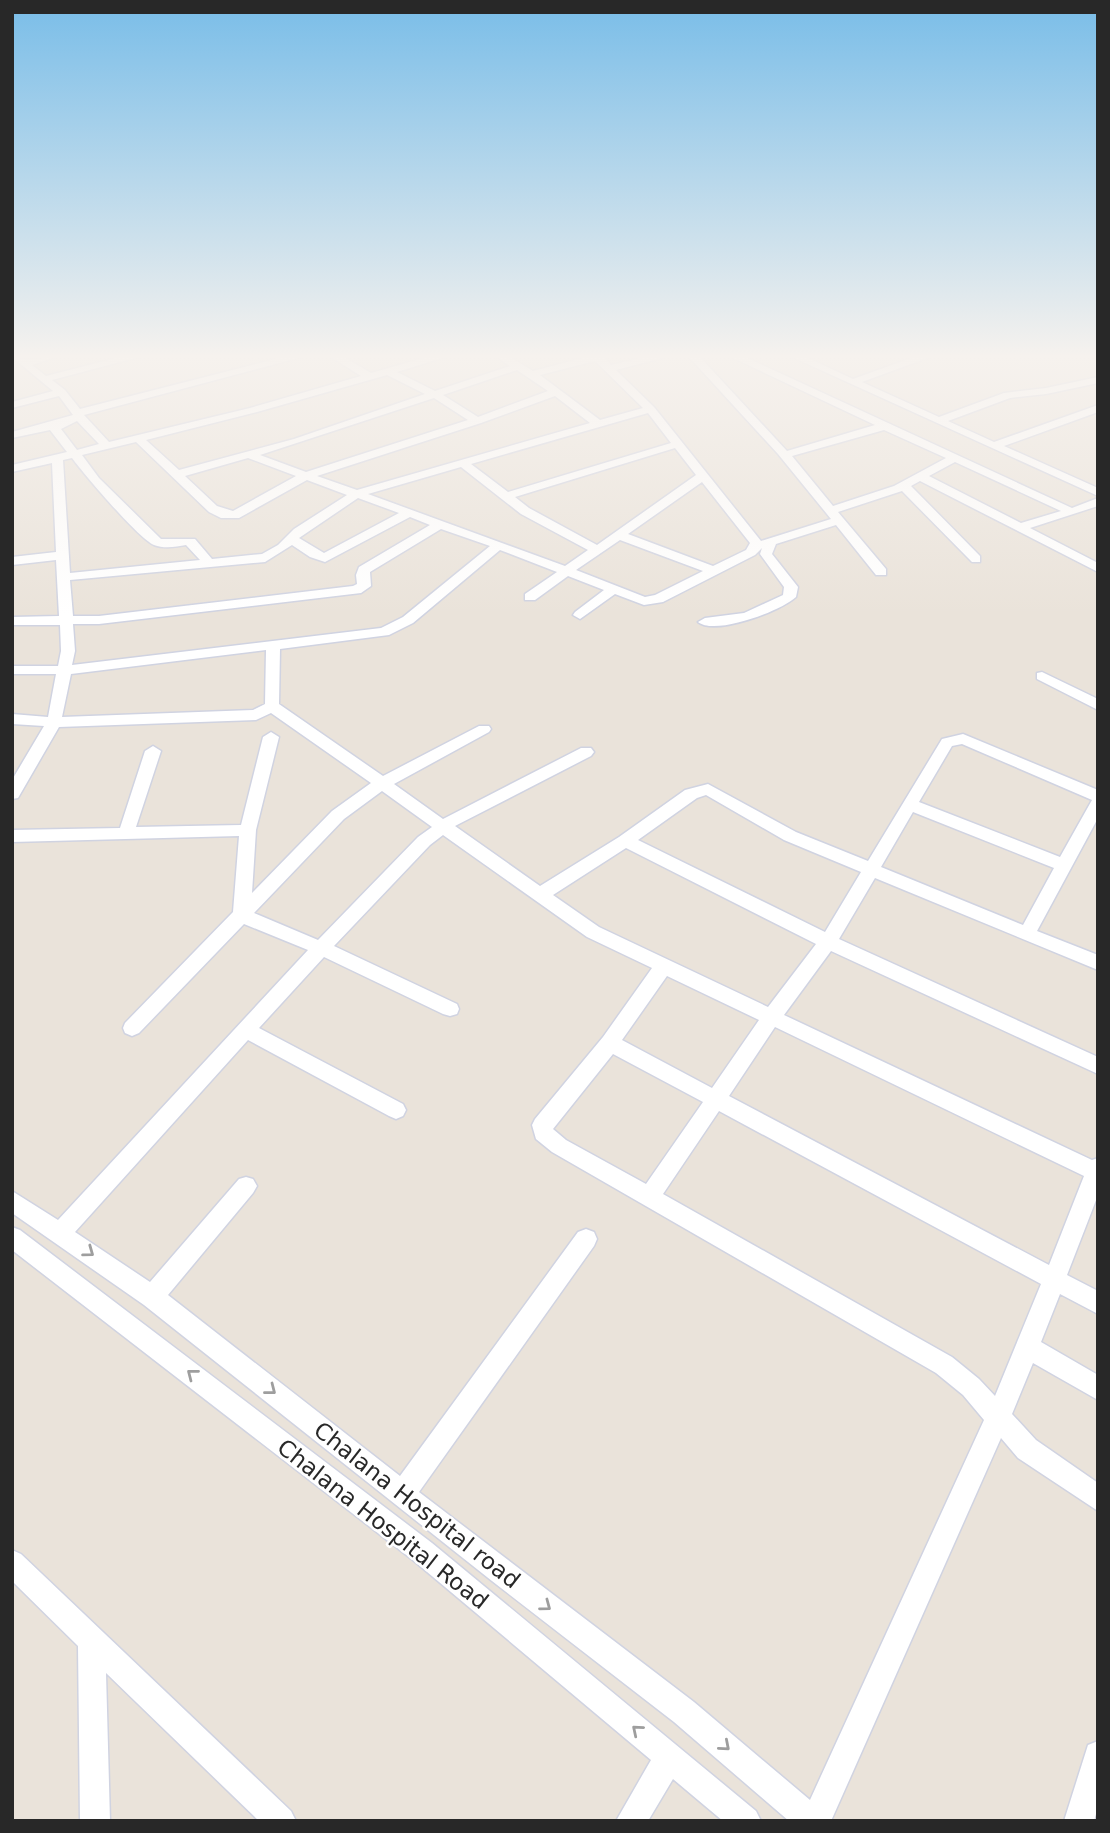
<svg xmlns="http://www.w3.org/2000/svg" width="1110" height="1833" font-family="'DejaVu Sans',sans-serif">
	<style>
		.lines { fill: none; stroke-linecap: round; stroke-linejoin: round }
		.minor-casing { stroke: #d0d3e1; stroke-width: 3 }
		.minor { fill: #fff; fill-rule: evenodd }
		.oneway { stroke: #9e9e9e }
		.labels { text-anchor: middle; stroke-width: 5; stroke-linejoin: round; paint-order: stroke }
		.near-street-label { font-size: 23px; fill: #282828; stroke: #fff }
	</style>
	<rect width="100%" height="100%" fill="#eae3da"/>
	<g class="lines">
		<defs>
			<path id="minor" d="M12,357L27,360L56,357L32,365L46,376L120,357H139L52,380L65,390L80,409L283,357H302L84,415L109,442L250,408L361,376L331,357H344L371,373L427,357H445L397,372L435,391L510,366L497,357H510L533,371L586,357H605L611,365L645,357H666L616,370L654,407L761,541L831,519L778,454L689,357H700L787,451L875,425L731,357H745L1072,508L1098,498V506L1030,528L1098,563V572L920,481L911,486L980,556V562H972L902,491L838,512L886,569V575H876L836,525L776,544L772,554L798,587L796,597C781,611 715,636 698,622L705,618L744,613L783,595L784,587L760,554L762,548L755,555L663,602L644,605L615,594L580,619L573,615L575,612L604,590L568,576L535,600H525V594L557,572L500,550L413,623L389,635L280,649L279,704L383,776L479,726H489L491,729L489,732L394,784L443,819L581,748H591L594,752L591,756L455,826L540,886L619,837L685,790L708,784L796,832L868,861L942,739L963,734L1098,790V818L1037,931L1098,955V970L875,878L839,939L1098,1057V1074L831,951L784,1015L1092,1160L1098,1158V1195L1067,1275L1098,1291V1314L1060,1294L1041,1342L1098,1375V1400L1033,1363L1012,1414L1036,1440L1098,1483V1511L1018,1458L1001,1438L831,1821H789L674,1722L492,1581L144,1305L12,1213V1191L58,1220L308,950L244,924L139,1033L132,1036L125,1033L123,1028L125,1023L233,912L239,836L12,842V830L120,828L145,751L153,746L161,751L136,827L241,825L263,737L271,732L279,737L256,830L252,893L332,811L371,783L271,713L256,720L59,727L18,798L12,799V780L44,726L12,724V714L48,717L56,674H12V666H58L61,651L60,625H12V617L59,616L56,560L12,565V557L56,552L52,463L12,472V465L67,452L50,430L12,438V432L73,415L59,396L12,408V402L53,391ZM595,361L643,408L600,420L540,375ZM517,370L548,391L478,417L443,395ZM387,375L425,394L294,439L179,470L146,440L257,412ZM555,396L590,423L357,490L317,476L481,423ZM434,398L468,420L306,472L260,455ZM648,413L671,443L508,492L471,464ZM77,421L99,444L77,450L61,429ZM884,430L946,458L894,486L833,506L792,456ZM136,442L209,512L221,518H239L307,480L347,495L294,529L278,545L262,554L212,559L195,539H161L99,478L82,455ZM675,448L696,475L597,545L529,508L515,497ZM72,458C84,474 138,538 154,545C164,549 176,547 186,545L200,560L70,573L63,460ZM248,458L296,476L233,511L217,506L185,476ZM955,462L1061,511L1021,523L929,476ZM461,467L521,514L588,550L565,566L368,494ZM702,482L750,543L746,550L713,566L628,534ZM358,498L399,513L324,553L299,538ZM410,517L430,525L359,567L356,575L357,584L353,586L99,616H73L70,580L265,562L292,545L310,557L325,562ZM441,529L490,546L403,617L381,628L72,665L75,651L73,624H99L361,593L371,586L370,572ZM620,540L703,571L655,595L645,597L576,570ZM266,650L265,704L253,710L62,717L71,674ZM962,744L1092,800L1060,857L919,802L952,746ZM382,791L432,827L418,837L318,940L254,913L344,819ZM706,795L784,840L861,872L825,932L638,840L697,798ZM913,812L1054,868L1023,925L881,867ZM443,835L587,937L652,968L603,1037L535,1119L532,1125L536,1139L552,1152L936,1373L963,1395L984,1420L810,1800L694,1702L419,1492L594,1246L597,1239L594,1232L586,1229L578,1232L400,1476L168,1295L253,1193L257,1186L253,1179L246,1177L239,1179L150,1282L75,1232L248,1040L389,1116L396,1119L403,1116L406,1110L403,1104L259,1028L324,957L443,1014L450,1016L457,1014L459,1009L457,1004L334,946L430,845ZM626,848L816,944L768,1007L599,927L553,895ZM667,976L759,1020L712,1088L622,1040ZM775,1027L1084,1176L1049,1265L729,1096ZM613,1054L703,1102L646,1184L566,1140L553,1129ZM719,1111L1041,1284L995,1396L979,1379L952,1357L663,1194Z
				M792,357H806L853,379L914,357H930L862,382L939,417L1004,393L1046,388L1098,377V383L1046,394L1010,398L948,421L994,442L1098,405V412L1004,446L1098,488V496Z
				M1042,672L1098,699V710L1037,679V673Z
				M12,1227L20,1230L432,1543L756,1811L761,1821H723L673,1779L648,1821H616L651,1760L414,1561L12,1250Z
				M12,1550L21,1554L291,1811L296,1821H259L106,1673L110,1821H80L78,1646L12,1581Z
				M1098,1741V1807L1094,1821H1064L1088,1745Z"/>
		</defs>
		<use href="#minor" class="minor-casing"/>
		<use href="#minor" class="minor"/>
	</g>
	<defs><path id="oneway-chevron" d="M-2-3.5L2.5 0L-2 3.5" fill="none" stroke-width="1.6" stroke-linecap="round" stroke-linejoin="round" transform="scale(1.75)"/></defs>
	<g class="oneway">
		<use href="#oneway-chevron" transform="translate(89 1252) rotate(36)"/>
		<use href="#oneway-chevron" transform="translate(192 1374) rotate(-142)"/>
		<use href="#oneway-chevron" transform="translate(271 1390) rotate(38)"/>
		<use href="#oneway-chevron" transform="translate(546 1606) rotate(37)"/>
		<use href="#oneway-chevron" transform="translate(637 1730) rotate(-140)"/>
		<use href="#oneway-chevron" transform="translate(725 1746) rotate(41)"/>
	</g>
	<linearGradient id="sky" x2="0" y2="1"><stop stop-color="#79bde8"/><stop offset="0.58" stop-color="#f6f2ee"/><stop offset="1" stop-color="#f6f2ee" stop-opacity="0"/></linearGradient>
	<rect width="1110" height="614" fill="url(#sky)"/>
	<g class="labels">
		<g class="near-street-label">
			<text transform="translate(417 1505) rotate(38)" y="8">Chalana Hospital road</text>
			<text transform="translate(383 1524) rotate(38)" y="8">Chalana Hospital Road</text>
		</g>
	</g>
	<rect width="1110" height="1833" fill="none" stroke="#282828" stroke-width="28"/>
</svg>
